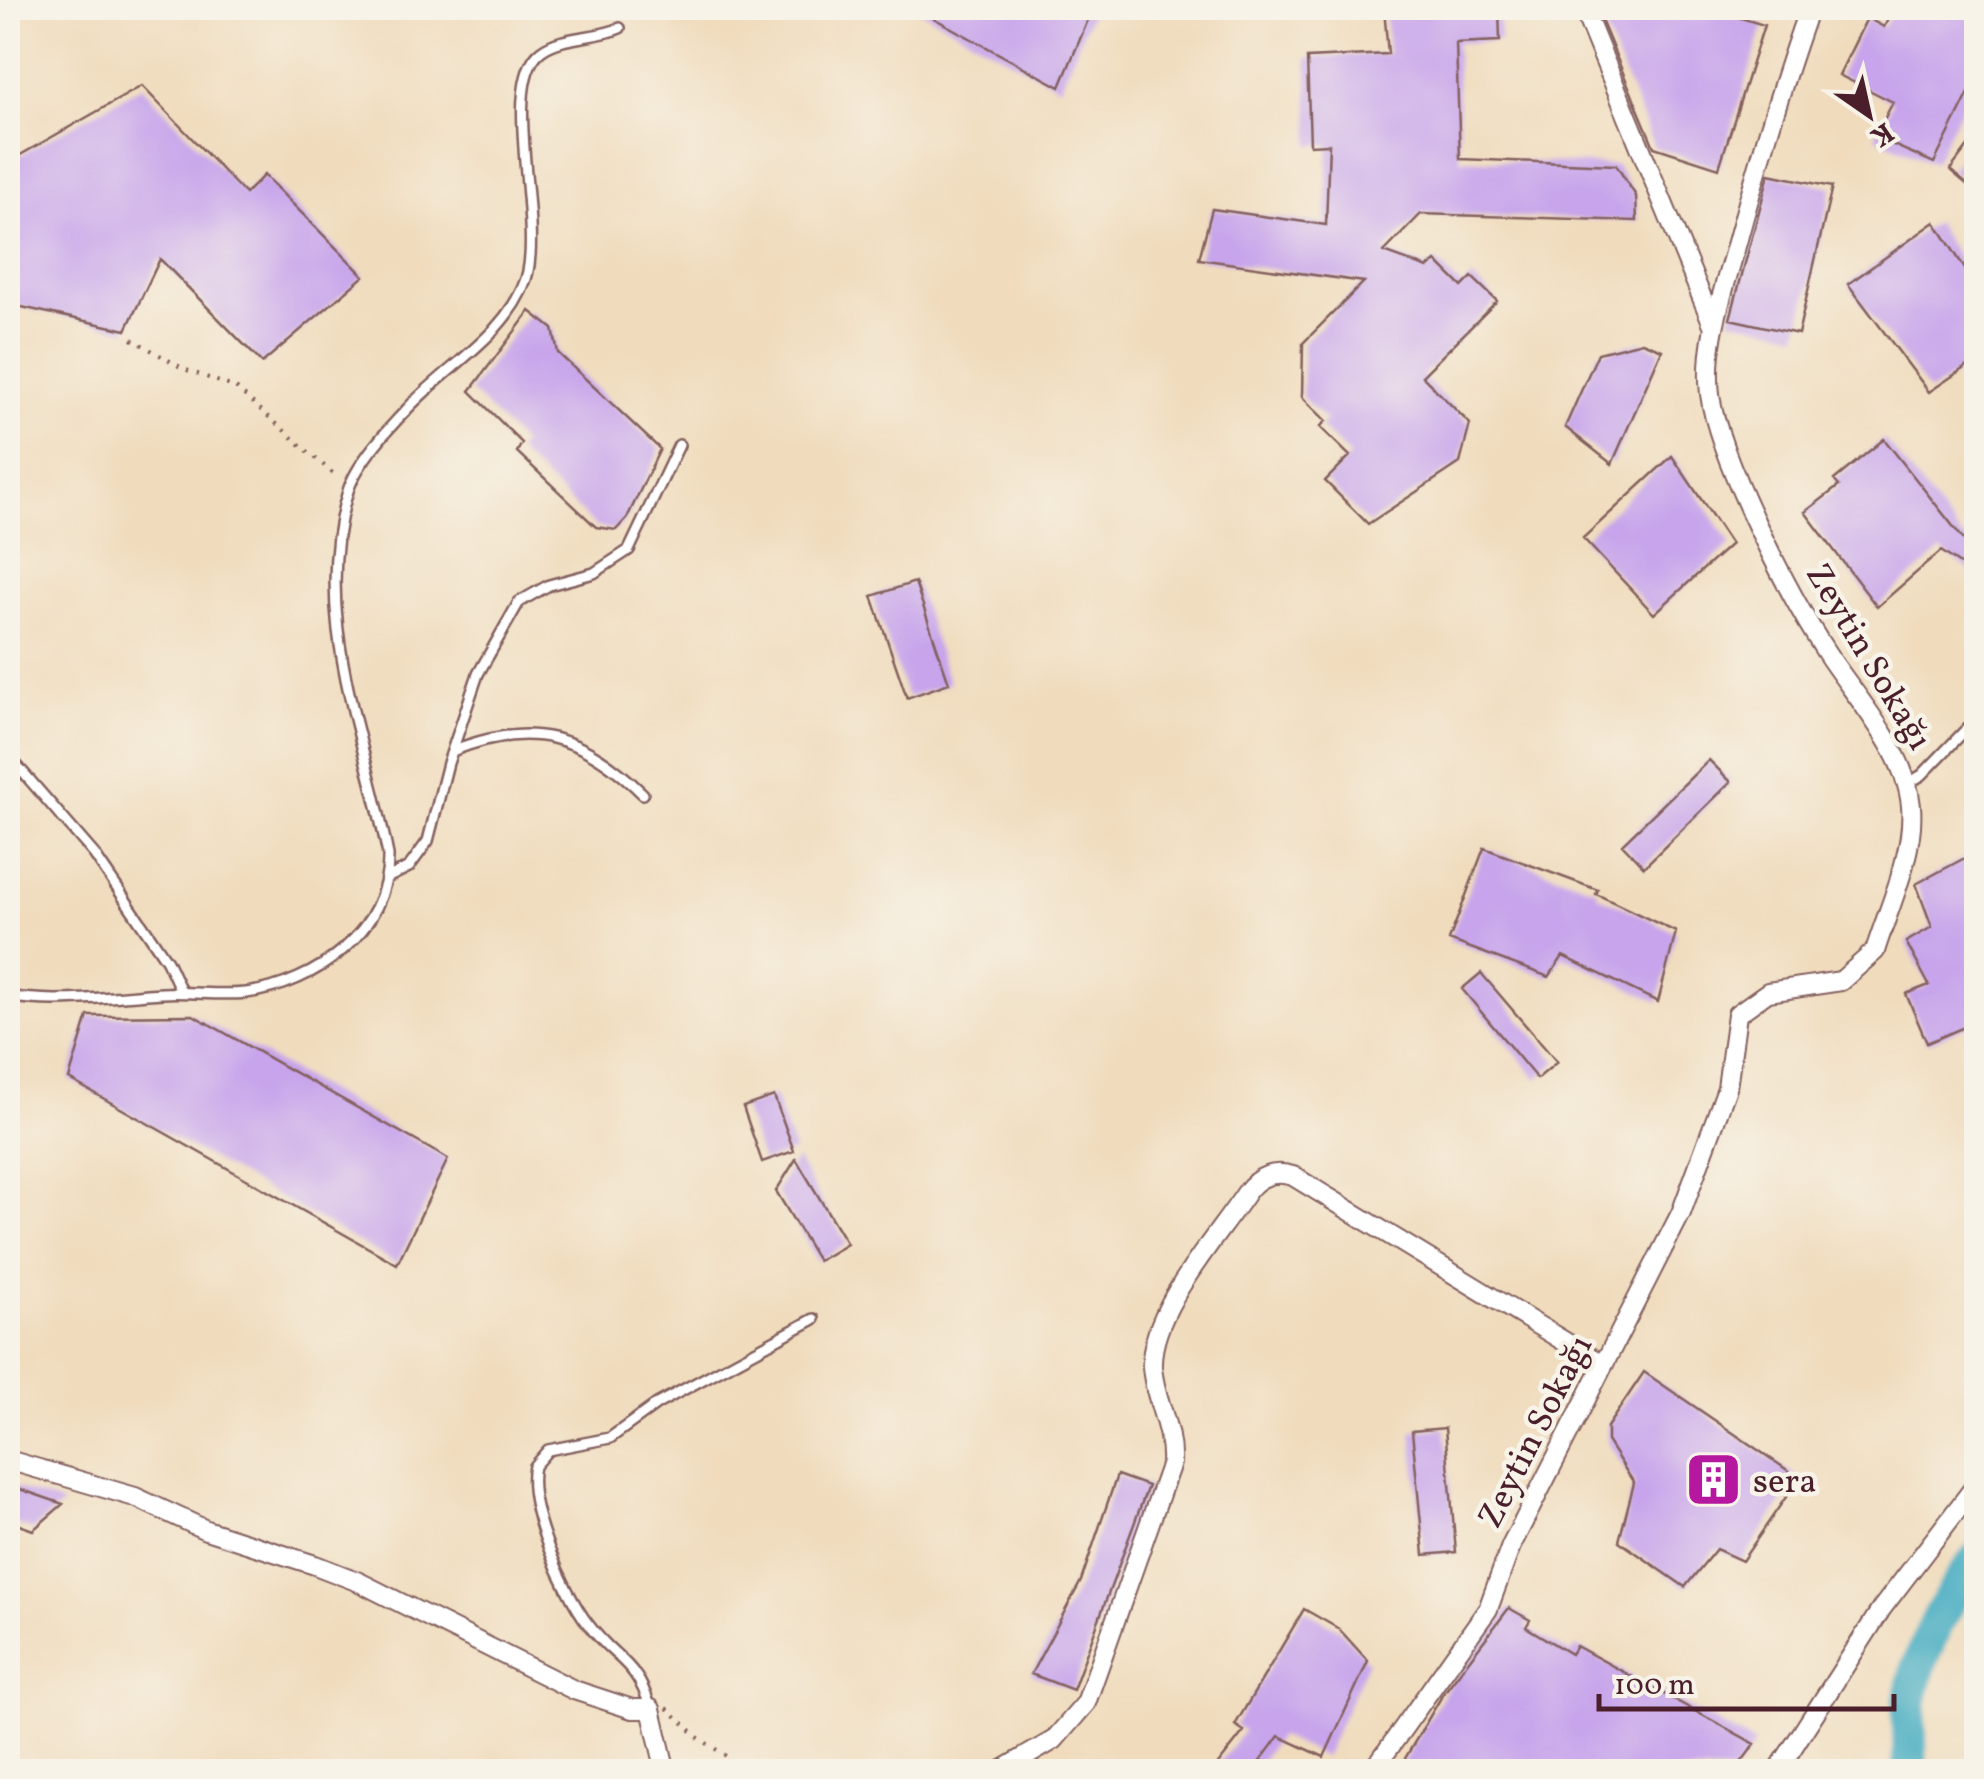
<svg xmlns="http://www.w3.org/2000/svg" width="1984" height="1779" font-family="Vollkorn,serif">
	<style>
		.lines { fill: none; stroke-linecap: round; stroke-linejoin: round }
		.river { stroke: #42abc1; stroke-width: 35 }
		.building { fill: #c7a4eb }
		.lane-casing { stroke: #84615e; stroke-width: 14 }
		.street-casing { stroke: #84615e; stroke-width: 22 }
		.path { stroke: #84615e; stroke-width: 4; stroke-dasharray: 2.5 8; stroke-linecap: butt }
		.lane { stroke: #fff; stroke-width: 9 }
		.street { stroke: #fff; stroke-width: 18 }
		.labels { text-anchor: middle; stroke-width: 9; stroke-linejoin: round; paint-order: stroke }
		.street-label { font-size: 35px; fill: #4a1f2b; stroke: #f7f3e8 }
		.poi-label { font-size: 35px; fill: #4a1f2b; stroke: #f7f3e8; text-anchor: start }
	</style>
	<rect width="100%" height="100%" fill="#f7f3e8"/>
	<filter id="ink" filterUnits="userSpaceOnUse"><feTurbulence type="fractalNoise" baseFrequency=".01" numOctaves="2"/><feDisplacementMap in="SourceGraphic" scale="20" xChannelSelector="R" yChannelSelector="G"/><feConvolveMatrix kernelMatrix="1 2 1 2 8 2 1 2 1" color-interpolation-filters="sRGB"/></filter>
	<filter id="wash" filterUnits="userSpaceOnUse"><feTurbulence type="fractalNoise" baseFrequency=".0048" numOctaves="4" result="noise"/><feDisplacementMap in="SourceGraphic" scale="40" xChannelSelector="R" yChannelSelector="G"/><feGaussianBlur stdDeviation="2.25" result="paint"/><feColorMatrix in="noise" values="0 0 0 0 0 0 0 0 0 0 0 0 0 0 0 0 0 1.4 0 .05"/><feComposite in="paint" operator="in"/></filter>
	<g filter="url(#wash)">
		<rect width="100%" height="100%" fill="#f0dcbd"/>
		<g class="lines">
			<path class="river" d="M1909,1772C1912,1748 1907,1724 1910,1701C1919,1649 1945,1602 1976,1560"/>
		</g>
		<g id="blocks">
			<path class="building" d="M915,8H1093L1060,87Z
				M1384,8H1499L1500,41L1456,43L1460,159L1616,165L1636,196L1637,221L1421,214L1384,252L1428,268L1436,261L1462,287L1472,277L1497,301L1422,376L1470,424L1460,463L1368,524L1325,481L1350,456L1320,427L1326,421L1302,397L1303,343L1364,282L1199,259L1212,209L1326,225L1329,144L1310,145L1307,58L1388,54Z
				M1596,8H1708L1764,25L1719,168L1654,147Z
				M1894,8H1959L1976,17V79L1934,163L1875,137L1893,102L1839,75L1867,18L1884,27Z
				M142,86L245,194L264,175L364,276L262,363L160,259L126,330L8,304V162Z
				M1976,136V192L1950,170Z
				M1769,174L1832,187L1798,334L1730,319Z
				M1935,222L1976,286V360L1929,392L1848,284Z
				M530,311L553,329L558,353L660,449L627,518L616,530L596,527L517,452L522,443L470,391Z
				M1642,342L1662,350L1612,464L1565,427L1598,353Z
				M1884,439L1964,540L1976,521V575L1941,551L1877,607L1805,512L1839,486L1834,480Z
				M1672,456L1731,544L1654,614L1583,538Z
				M915,582L949,683L907,698L872,596Z
				M1709,760L1731,782L1644,867L1622,844Z
				M1484,848L1598,890L1596,894L1676,932L1658,1002L1563,956L1549,977L1449,940Z
				M1976,852V1022L1927,1043L1906,994L1929,985L1906,942L1932,927L1916,884Z
				M1481,973L1557,1062L1537,1079L1462,989Z
				M193,1015L448,1159L397,1264L69,1079L88,1016Z
				M774,1096L794,1151L762,1162L743,1107Z
				M796,1159L847,1244L818,1261L776,1191Z
				M1644,1372L1799,1478L1742,1561L1716,1549L1685,1587L1619,1541L1634,1483L1607,1441V1427Z
				M1445,1428L1456,1552L1424,1555L1412,1431Z
				M1117,1475L1148,1486L1073,1690L1031,1674L1081,1581Z
				M8,1485L63,1504L33,1530L8,1521Z
				M1509,1608L1530,1620L1526,1627L1571,1654L1576,1646L1755,1744L1734,1772H1397L1443,1694Z
				M1304,1609L1339,1629L1368,1661L1324,1757L1279,1736L1252,1772H1212L1244,1731L1235,1725Z"/>
		</g>
	</g>
	<g filter="url(#ink)">
		<use href="#blocks" fill-opacity="0" stroke="#84615e" stroke-width="2.5"/>
		<g class="lines">
			<defs>
				<path id="lane" d="M452,751C531,719 583,735 643,794
					M8,755L94,854L167,961L181,991
					M1907,784L1922,775L1976,719
					M389,877L409,867L428,841L448,763L478,674L519,602L549,585L594,573L629,550L679,445
					M8,996C56,1005 112,996 162,993C190,991 218,996 246,993C316,984 390,930 388,855C365,736 310,614 348,491C357,462 389,428 410,406C448,366 508,333 526,279C544,224 499,83 541,51C562,35 596,39 620,28
					M651,1709C635,1658 616,1662 588,1624C564,1593 525,1505 534,1466L548,1450L610,1438L657,1404L814,1319"/>
				<path id="street" d="M1583,8L1714,327
					M8,1460L135,1497L206,1530L315,1565L359,1582L574,1690L632,1709H651L666,1772
					M999,1772L1054,1740L1086,1703L1171,1463C1173,1427 1154,1400 1152,1366C1150,1311 1216,1238 1246,1193C1258,1176 1274,1170 1293,1176L1603,1365
					M1372,1772L1488,1609L1511,1546L1681,1213L1727,1088L1737,1014L1768,992L1841,981L1875,951C1889,906 1915,853 1911,806C1906,751 1857,699 1828,655C1791,599 1718,458 1710,394C1704,344 1723,293 1736,246C1758,165 1781,86 1809,8
					M1777,1772L1882,1608L1976,1485"/>
			</defs>
			<use href="#lane" class="lane-casing"/>
			<use href="#street" class="street-casing"/>
			<path class="path" d="M132,339L184,369L236,388L337,477
				M667,1708L699,1738L732,1760"/>
			<use href="#lane" class="lane"/>
			<use href="#street" class="street"/>
		</g>
	</g>
	<defs>
		<symbol id="building-square" viewBox="-11 -11 22 22"><rect x="-9" y="-9" width="18" height="18" rx="4" fill="#b5179e" stroke="#f7f3e8"/><path d="M-4-6H4V6H1V3H-1V6H-4ZM-2.5-4.3h1.7v1.8h-1.7ZM.8-4.3h1.7v1.8H.8ZM-2.5-1h1.7V.8h-1.7ZM.8-1h1.7V.8H.8Z" fill="#fff"/></symbol>
	</defs>
	<g fill-rule="evenodd">
		<use href="#building-square" x="1682" y="1448" width="63" height="63"/>
	</g>
	<g class="labels">
		<g class="street-label">
			<text transform="translate(1870 656) rotate(59)" y="12">Zeytin Sokağı</text>
			<text transform="translate(1534 1431) rotate(-63)" y="12">Zeytin Sokağı</text>
		</g>
		<g class="poi-label">
			<text x="1753" y="1492">sera</text>
		</g>
	</g>
	<rect width="1984" height="1779" fill="none" stroke="#f7f3e8" stroke-width="40"/>
	<g transform="translate(1869 115) rotate(146)" stroke="#f7f3e8" stroke-width="8" paint-order="stroke">
	<path d="M0-8L18 38L0 25L-18 38Z" fill="#4a1f2b"/>
	<text y="-15" font-size="28" font-weight="bold" text-anchor="middle" fill="#4a1f2b">K</text>
	</g>
	<path d="M1599 1694v15h295v-15" fill="none" stroke="#4a1f2b" stroke-width="5"/>
	<text x="1614" y="1694" font-size="30" fill="#4a1f2b" stroke="#f7f3e8" stroke-width="8" paint-order="stroke">100 m</text>
</svg>
